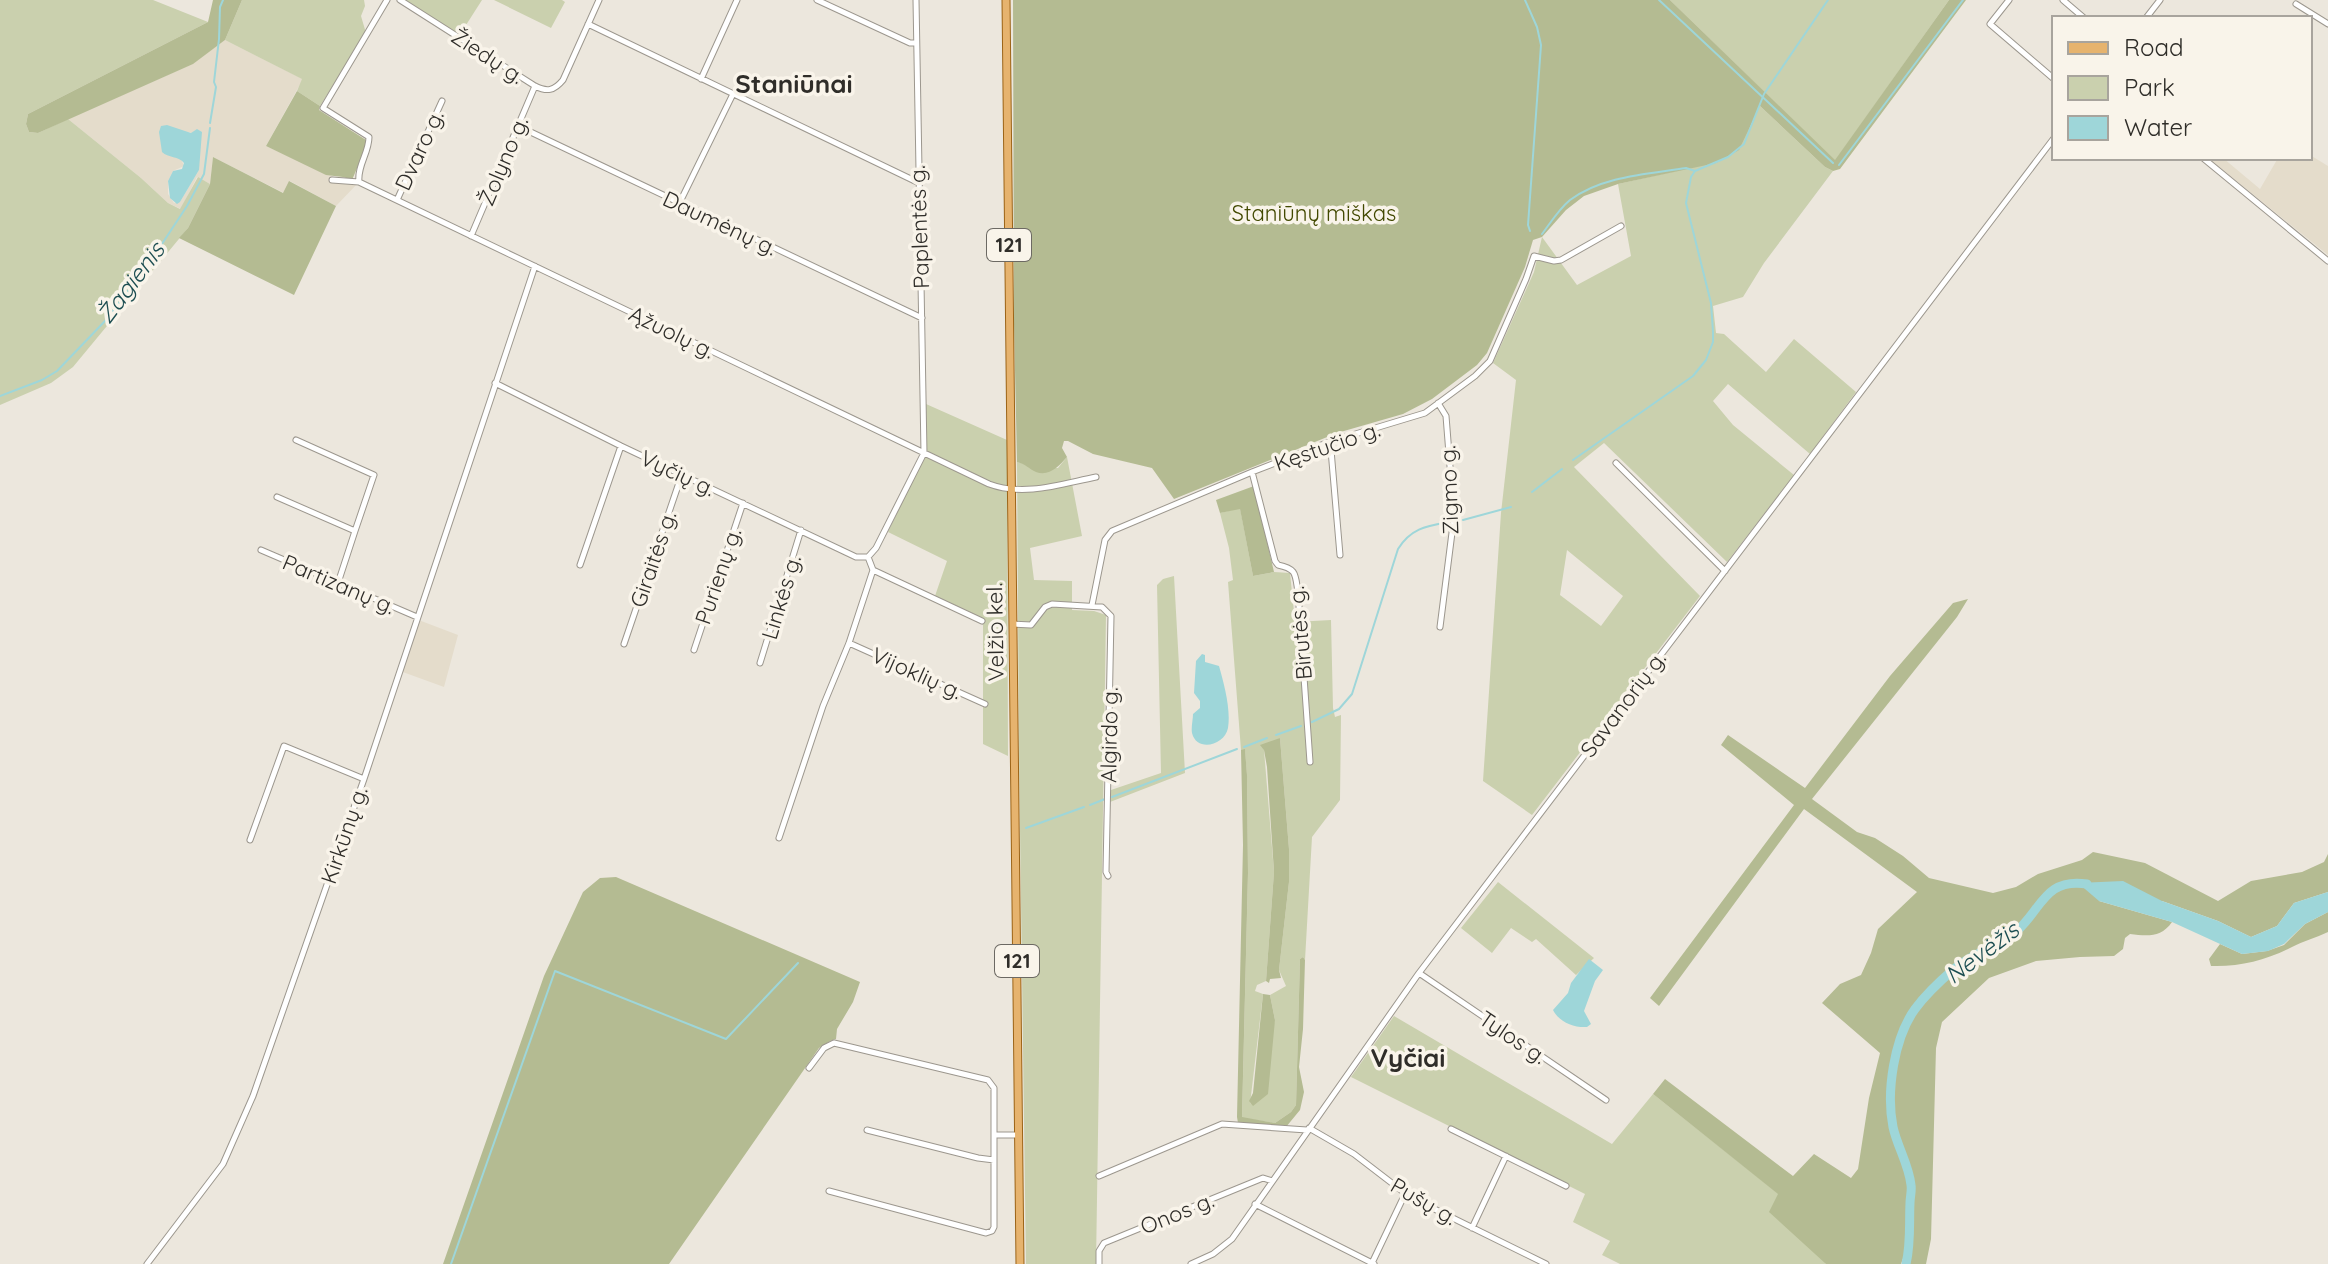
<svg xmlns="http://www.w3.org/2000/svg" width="2328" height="1264" font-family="Quicksand,sans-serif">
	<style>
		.built { fill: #e4dccb; fill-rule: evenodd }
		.green { fill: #cad0ae; fill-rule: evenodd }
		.forest { fill: #b4bb92 }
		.water { fill: #9ed6d9 }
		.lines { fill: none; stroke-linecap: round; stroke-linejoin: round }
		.stream { stroke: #9ed6d9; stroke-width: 2 }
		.river { stroke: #9ed6d9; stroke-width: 9 }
		.minor-casing { stroke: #9c978e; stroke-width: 7 }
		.major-casing { stroke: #9c6417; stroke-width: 9 }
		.minor { stroke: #fff; stroke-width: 5 }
		.major { stroke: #e6b36e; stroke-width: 7 }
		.labels { text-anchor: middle; stroke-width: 7; stroke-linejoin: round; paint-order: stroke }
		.shield { fill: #f9f4ea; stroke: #6c6963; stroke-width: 2 }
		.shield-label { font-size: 20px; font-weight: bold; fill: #2f2d29 }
		.street-label { font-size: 22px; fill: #2f2d29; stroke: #f9f4ea }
		.park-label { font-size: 22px; fill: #424900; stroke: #f9f4ea }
		.water-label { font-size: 24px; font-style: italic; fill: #1d4e52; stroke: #f9f4ea }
		.quarter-label { font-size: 26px; font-weight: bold; fill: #2f2d29; stroke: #f9f4ea }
	</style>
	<rect width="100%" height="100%" fill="#ece7dd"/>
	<path class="built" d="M225,40L303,79L266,146L334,177H343L358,183L336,206L290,181L284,193L213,157L210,184L197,177L181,209L168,203L141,178L68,119L192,64ZM196,130L199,170L180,202L174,203L168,194V181L173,171L184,166L181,159L188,132L192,133Z
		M2310,155L2328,166V255L2208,158H2223L2260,189L2278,158H2310Z
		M416,619L458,635L444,687L400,671Z"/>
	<path class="green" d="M0,0H153L208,22L28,114L26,124L29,132L38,133L68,119L141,178L168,203L180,209L198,177L210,184L188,228L73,367L51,383L0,405Z
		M242,0H364L365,6L361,16L366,33L320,106L297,91L302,79L225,40Z
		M400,0H482L459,36Z
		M494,0H562L565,2L551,28Z
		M1670,0H1949L1835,161Z
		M1760,106L1825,167L1833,171L1764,263L1743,297L1713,306L1716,333L1724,334L1766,372L1794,339L1856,392L1810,454L1728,384L1713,401L1733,425L1794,475L1727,562L1604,443L1574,467L1700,596L1532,815L1483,781L1501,513L1516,380L1493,363L1534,272L1542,237L1577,285L1631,256L1618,184L1716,162L1739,149ZM1567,550L1623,596L1601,626L1560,595Z
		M926,404L1007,440L1008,756L983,744V618L935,596L947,561L888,532L927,451Z
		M1067,457L1082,536L1030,548L1034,580L1072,581V610L1094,611L1106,615L1096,1264H1026L1019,758L1017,462L1025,464L1030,468H1058Z
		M1240,508L1253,576L1274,572L1290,573L1295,622L1331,620L1333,708L1335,717L1341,715L1340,800L1312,837L1305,960L1303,957L1300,959L1296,1105L1291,1112L1275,1123L1242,1118L1248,873L1247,776L1245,750H1241L1228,582L1233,580L1229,548L1220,513ZM1280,738L1289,849V882L1279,970L1286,986L1270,995L1275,1020L1250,1104L1263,994L1255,991L1257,985L1266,981L1274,872L1264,750Z
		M1174,576L1185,773L1110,802L1111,790L1161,773L1157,585L1163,579Z
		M1498,882L1594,958L1576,975L1536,939L1532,942L1511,928L1492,953L1461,928Z
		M1394,1016L1612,1144L1653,1094L1779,1194L1826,1264H1620L1602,1255L1610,1241L1573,1222L1585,1194L1351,1077Z"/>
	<path class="forest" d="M213,0H242L225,40L193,64L38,133L29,132L26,124L28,114L208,22Z
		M1013,0H1670L1835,160L1949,0H1966L1840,169L1833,171L1825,167L1760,106L1739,150L1716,163L1618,184L1584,196L1566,210L1542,237L1533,240L1525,267L1487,353L1477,365L1432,399L1403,414L1337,433L1174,499L1152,468L1093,454L1068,441H1064L1062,448L1067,457C1059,466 1049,477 1036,472C1029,469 1026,464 1017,462L1014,324Z
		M297,91L320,106L319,110L366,140V147L352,180L343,177L326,175L266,146Z
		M213,157L283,193L289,181L336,206L294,295L179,238L188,228L210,184Z
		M1254,486L1274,572L1253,576L1240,509L1220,513L1216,500Z
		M1968,599L1957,617L1812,799L1857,832L1875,838L1903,856L1929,878L1993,893L2016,887L2038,874L2082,860L2093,852L2145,863L2218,901L2251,881L2302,872L2324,862L2328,854V892L2294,903L2277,926L2251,937L2218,921L2162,901H2099L2172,922C2161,938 2147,936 2130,934L2125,938L2123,949L2114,956L2080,957L2036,961L1989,978L1942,1022L1936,1048L1931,1239L1926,1264H1907L1910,1256L1908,1244L1901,1264H1826L1769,1212L1778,1194L1653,1094L1665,1079L1793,1176L1814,1154L1851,1178L1858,1169L1869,1098L1880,1053L1822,1003L1840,984L1861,975L1871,953L1878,929L1917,892L1804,809L1659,1006L1650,998L1794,805L1721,745L1728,735L1805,788L1890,676L1953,603Z
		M1280,738L1289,849V882L1279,970L1281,978L1270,979L1269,983L1266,981L1274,872L1267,767L1264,750L1260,745Z
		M1245,749L1247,775L1248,873L1242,1117L1275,1123L1291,1112L1296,1105L1300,959L1303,957L1305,960L1303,1029L1299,1067L1304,1092L1300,1110L1286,1127L1238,1123L1237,1117L1243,845L1241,750Z
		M616,877L860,982L853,1002L837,1029L836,1039L830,1041L819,1048L669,1264H443L544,976L583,892L600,878Z
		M2328,912V932C2316,938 2303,941 2292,947C2266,960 2240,967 2211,966L2209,959L2220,944L2242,954L2267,951L2284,945L2305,924Z
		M1263,994L1270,995L1275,1020L1268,1094L1253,1106L1249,1101L1253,1093Z"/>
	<path class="water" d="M167,125L191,133L197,129L202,132L199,170L180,202L177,204L170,198L168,181L173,171L182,169L184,163C179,156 168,158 162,152L159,132L161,126Z
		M1202,654L1205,655V662L1219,666C1224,684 1231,709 1228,728C1225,745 1197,753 1192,733C1191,728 1193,719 1193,714L1200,708V701L1194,693L1196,661Z
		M2123,881L2162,901L2218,921L2251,937L2277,926L2294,903L2328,892V912L2305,924L2284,944L2268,951L2242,954L2172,922L2099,901L2078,883Z
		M1589,959L1603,970L1595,981L1584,1011L1591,1024L1587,1027C1574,1028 1559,1022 1553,1010L1568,993L1571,983Z"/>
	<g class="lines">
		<path class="stream" d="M1525,0L1537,27L1541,45L1528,225L1530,231
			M1659,0L1833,163
			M210,123L216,87L214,82L219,39L220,7L223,0
			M1839,165L1963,0
			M1542,234C1551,222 1559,209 1570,200C1602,176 1648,174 1686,168L1695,171
			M0,396L42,380L57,371L105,321L150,262L187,206L204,174L210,128
			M1573,460L1693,376L1706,360L1713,342V332L1711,303L1686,203L1691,177L1695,171L1728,157L1744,144L1764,94L1828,0
			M1532,492L1562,469
			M1463,520L1511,507
			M1312,722L1339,709L1352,694L1398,549C1411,528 1427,526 1449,522
			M1276,735L1301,726
			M1244,747L1267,738
			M1112,797L1237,749
			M1090,805L1105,799
			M1026,828L1084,807
			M451,1264L555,971L726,1039L798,963"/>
		<path class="river" d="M1906,1264C1911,1243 1909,1224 1910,1203C1910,1197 1912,1191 1911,1185C1909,1165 1897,1146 1893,1127C1886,1092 1894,1038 1915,1009C1926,994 1940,981 1954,969C1971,954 1994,948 2012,935C2041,914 2042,877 2087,884"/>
		<defs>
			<path id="minor" d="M400,0L535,86C547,92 554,91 563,80L599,0
				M817,0L910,43H916
				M2009,0L1990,24L2054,79
				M2063,0L2084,18
				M2296,4L2328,24
				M2146,18L2160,0
				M588,24L917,182
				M701,79L737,0
				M518,126L922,318
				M2203,158L2328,261
				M332,180L359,182L989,484C1024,497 1061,484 1096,477
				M359,182C357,166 369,153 369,137L323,108L387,0
				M397,200L442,101
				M679,204L733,94
				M471,236L535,86
				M495,383L621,446L856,557H868L876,548L924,453L916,0
				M1438,403L1446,416L1454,517L1440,627
				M296,440L374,475L355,531
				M1329,442L1331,450L1340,555
				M1616,463L1725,571
				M1252,472L1275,561L1278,565C1297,569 1295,574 1298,592L1310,762
				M277,497L355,531L338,583
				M261,550L417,617
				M868,557L873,570L982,621
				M580,565L621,446
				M1092,605L1105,540L1112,531L1252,472L1329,442L1425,413L1475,376L1490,361L1526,279L1534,256L1554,261L1561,260L1621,226
				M1013,624L1031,625L1045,607L1052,604L1102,607L1111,616L1106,872L1108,876
				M849,643L985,704
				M624,644L682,474
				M694,650L743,503
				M760,663L801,530
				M779,838L823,706L849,643L873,570
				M250,840L284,746L364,779
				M1419,973L1606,1100
				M809,1068L824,1048L834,1043L988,1080L994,1088V1227L992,1231L986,1233L829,1191
				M1309,1128L1354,1154L1410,1197L1546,1264
				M1451,1129L1566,1186
				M867,1130L978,1158L994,1160
				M995,1135H1018
				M1099,1176L1222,1124L1307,1130
				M1255,1204L1374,1264
				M1472,1228L1506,1156
				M1372,1263L1405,1194
				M147,1264L223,1164L253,1096L364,779L535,266
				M1099,1264V1251L1104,1243L1263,1178L1272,1181
				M1191,1264L1213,1254L1232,1239L1419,973L2054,138"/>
			<path id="major" d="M1006,0L1020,1264"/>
		</defs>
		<use href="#minor" class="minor-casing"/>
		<use href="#major" class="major-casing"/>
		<use href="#minor" class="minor"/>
		<use href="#major" class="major"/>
	</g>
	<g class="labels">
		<g class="shield">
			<rect x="987" y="229" width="44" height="32" rx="6"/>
			<rect x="995" y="945" width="44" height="32" rx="6"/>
		</g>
		<g class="shield-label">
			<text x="1009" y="252">121</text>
			<text x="1017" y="968">121</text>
		</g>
		<g class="street-label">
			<text transform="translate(488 56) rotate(33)" y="8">Žiedų g.</text>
			<text transform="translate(419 150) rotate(-65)" y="8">Dvaro g.</text>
			<text transform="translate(503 161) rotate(-67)" y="8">Žolyno g.</text>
			<text transform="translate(720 223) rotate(25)" y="8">Daumėnų g.</text>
			<text transform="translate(919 227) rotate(-92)" y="8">Paplentės g.</text>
			<text transform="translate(672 332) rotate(26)" y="8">Ąžuolų g.</text>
			<text transform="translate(1327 446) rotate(-19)" y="8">Kęstučio g.</text>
			<text transform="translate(678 473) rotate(25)" y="8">Vyčių g.</text>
			<text transform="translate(1449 490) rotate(-92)" y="8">Zigmo g.</text>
			<text transform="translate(653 559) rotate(-71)" y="8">Giraitės g.</text>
			<text transform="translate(718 576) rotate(-71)" y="8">Purienų g.</text>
			<text transform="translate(339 584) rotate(23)" y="8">Partizanų g.</text>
			<text transform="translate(781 597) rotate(-73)" y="8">Linkės g.</text>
			<text transform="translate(995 632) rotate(-91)" y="8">Velžio kel.</text>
			<text transform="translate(1300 633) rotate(-95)" y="8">Birutės g.</text>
			<text transform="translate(917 673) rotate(24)" y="8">Vijoklių g.</text>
			<text transform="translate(1623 704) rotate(-53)" y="8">Savanorių g.</text>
			<text transform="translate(1109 735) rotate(-89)" y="8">Algirdo g.</text>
			<text transform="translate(344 835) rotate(-71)" y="8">Kirkūnų g.</text>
			<text transform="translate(1513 1037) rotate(34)" y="8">Tylos g.</text>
			<text transform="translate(1424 1201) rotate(30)" y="8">Pušų g.</text>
			<text transform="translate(1177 1213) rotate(-22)" y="8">Onos g.</text>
		</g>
		<g class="park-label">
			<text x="1314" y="221">Staniūnų miškas</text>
		</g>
		<g class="water-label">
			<text transform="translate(131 283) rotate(-53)" y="8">Žagienis</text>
			<text transform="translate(1982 953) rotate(-37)" y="8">Nevėžis</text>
		</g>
		<g class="quarter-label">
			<text x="794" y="93">Staniūnai</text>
			<text x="1408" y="1067">Vyčiai</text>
		</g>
	</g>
	<rect x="2052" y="16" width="260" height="144" fill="#f9f4ea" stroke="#a8a49d" stroke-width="2"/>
	<rect x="2068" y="42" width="40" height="12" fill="#e6b36e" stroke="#a8a49d" stroke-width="2"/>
	<text x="2124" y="56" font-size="24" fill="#2f2d29">Road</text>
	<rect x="2068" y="76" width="40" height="24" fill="#cad0ae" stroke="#a8a49d" stroke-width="2"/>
	<text x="2124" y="96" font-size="24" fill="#2f2d29">Park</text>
	<rect x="2068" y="116" width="40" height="24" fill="#9ed6d9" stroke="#a8a49d" stroke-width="2"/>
	<text x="2124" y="136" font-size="24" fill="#2f2d29">Water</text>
</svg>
